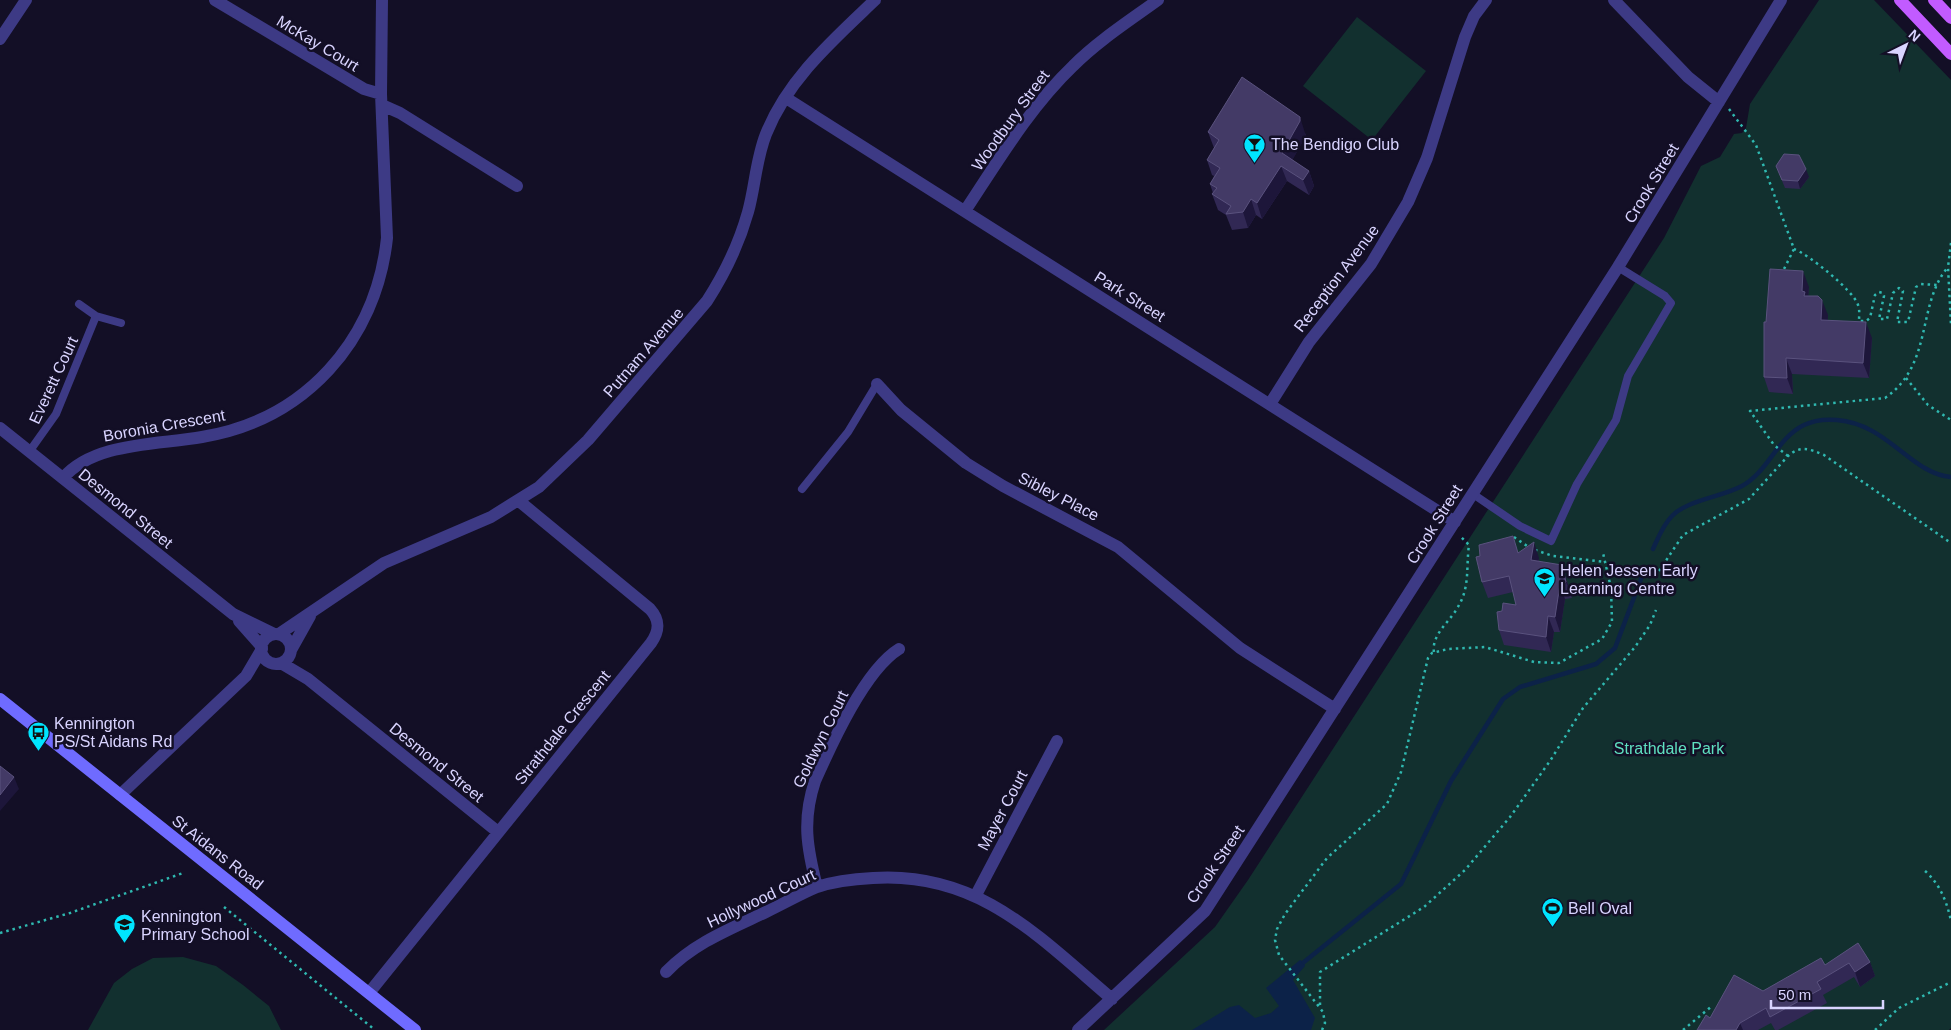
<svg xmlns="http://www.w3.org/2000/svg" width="1951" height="1030" font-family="Helvetica,sans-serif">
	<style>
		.green { fill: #12302f }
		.water { fill: #0c2248 }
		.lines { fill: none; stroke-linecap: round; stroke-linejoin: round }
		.stream { stroke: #0c2248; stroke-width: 4.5 }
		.path { stroke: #2fb8b0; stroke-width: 2.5; stroke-dasharray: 2.5 4; stroke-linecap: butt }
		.lane { stroke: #3d3a85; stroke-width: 8 }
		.street { stroke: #3d3a85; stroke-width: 12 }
		.secondary { stroke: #6f6bff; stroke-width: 12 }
		.primary { stroke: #c25bff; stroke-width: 12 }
		.wall { fill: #312854 }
		.shaded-wall { fill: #1d163a }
		.building { fill: #433a66; stroke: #5a527e }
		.labels { text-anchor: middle; stroke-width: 5; stroke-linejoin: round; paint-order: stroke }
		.street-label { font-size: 16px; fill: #d9d4ff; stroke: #130f26 }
		.poi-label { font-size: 16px; fill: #d9d4ff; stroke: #130f26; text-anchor: start }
		.park-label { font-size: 16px; fill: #5fe0c0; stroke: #130f26 }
	</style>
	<rect width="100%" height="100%" fill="#130f26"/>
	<path class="green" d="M1819,0H1874L1951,80V1028L1949,1030H1104L1215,927L1248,880L1664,238L1701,166L1720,157L1734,134L1742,133L1746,128L1750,104Z
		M1357,17L1426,71L1372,140L1303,86Z
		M183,957L216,966L243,985L269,1006L281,1030H88L114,983L132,969L153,958Z"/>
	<path class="water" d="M1300,960L1304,962L1305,966L1293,980L1315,1018L1311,1030H1192L1230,1007L1239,1005L1255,1018L1271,1013L1279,1006L1266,988Z"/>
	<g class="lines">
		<path class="stream" d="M1653,549C1658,538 1663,525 1672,516C1687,500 1722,497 1742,486C1768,472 1777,438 1804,425C1814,420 1826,419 1837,420C1888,424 1911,474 1951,477
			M1304,962L1401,884L1451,781L1503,699L1520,687L1596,664L1615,648L1644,571"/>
		<path class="path" d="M1729,109L1756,145L1794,249L1782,273
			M1951,243L1948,267L1951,325
			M1794,249C1808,254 1854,291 1858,305C1860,310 1859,316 1859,321H1866L1870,318L1875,295L1879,292L1883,293L1884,296L1879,319H1887L1893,293L1899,288L1903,291L1897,322H1908L1916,287L1921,284L1937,285
			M1906,378L1928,405L1951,420
			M1788,456L1774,445L1750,411L1885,398C1934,364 1916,305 1948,267
			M1514,537L1530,548
			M1535,550L1553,556L1605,562
			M1659,571L1683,535L1749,499L1788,456C1800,445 1810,449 1824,455L1951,543
			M1434,652C1431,634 1452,620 1459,605C1470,586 1466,566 1469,545L1460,536
			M1925,871C1940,884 1947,902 1951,921
			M224,907L375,1030
			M0,933L70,913L183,873
			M1320,1005V972L1424,907L1465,870L1510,817L1550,761L1583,708L1635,647L1650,625L1656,610
			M1322,1030L1325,1023L1323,1012L1279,955L1275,940L1277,929L1285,914L1327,858L1387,804L1401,772L1428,658L1432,653L1448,649L1485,647L1534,662L1559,663L1602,639L1612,622L1611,588L1603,553
			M1683,1030L1712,1006
			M1875,1030L1899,1008L1951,982"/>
		<path class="lane" d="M79,304L96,316L121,323
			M29,452L56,414L96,316
			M802,489L848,432L877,384
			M1473,494L1520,526L1551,541L1577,484L1616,420L1628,376L1671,303L1665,296L1618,267"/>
		<path class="street" d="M215,0L364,89L381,94
			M1614,0L1688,77L1719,102
			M0,39L26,0
			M786,98L1455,522
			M382,105L400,113L517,186
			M965,211C998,161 1030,107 1073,66C1098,41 1129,21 1158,0
			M877,384L901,410L966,463L1003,486L1118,547L1240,648L1335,709
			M1270,404L1309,342L1371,264L1408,202L1427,158L1465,37L1474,16L1486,0
			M0,428L233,614L274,634
			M63,478C94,442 157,445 202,437C305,420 376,341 387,238L381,94L382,0
			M239,621L262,647
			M279,634L384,563L491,517L539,487L588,440L707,301C725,273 739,244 748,212C755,187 756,159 766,134C788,79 833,40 875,0
			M261 649a15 15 0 1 1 30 0a15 15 0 1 1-30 0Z
			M291,650L310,616
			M281,663L308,679L498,832
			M120,795L246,676L262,649
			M817,887C807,848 802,820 815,781C832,743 865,670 899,649
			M976,895L1057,741
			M666,972C694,943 730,929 766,912C783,904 800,894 817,887C835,881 854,879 873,878C978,871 1038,936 1112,999
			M369,993L651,643C660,630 660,620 650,609L519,501
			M1078,1030L1205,911L1618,267L1781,0"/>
		<path class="secondary" d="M0,699L415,1030"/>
		<path class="primary" d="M1900,0L1951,54
			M1934,0L1951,18"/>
	</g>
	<path class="wall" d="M1208,132L1305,133L1306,136L1292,160L1309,171L1314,186L1309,195L1287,181L1262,219L1256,215L1248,228L1232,230L1226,215L1218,210L1212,194L1213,193L1210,184L1214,176L1212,175L1207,160L1214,148Z
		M1776,166L1809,177L1800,189L1785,188Z
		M1809,287L1808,296L1828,315L1827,320L1872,338L1869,378L1792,374L1793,394L1769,392L1764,377Z
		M1519,552L1539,558V562L1567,581L1572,598L1565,599L1560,632H1554L1551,652L1504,645L1499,630L1502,611L1516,605L1513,592L1488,598L1482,582L1480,556Z
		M1870,962L1875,976L1860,987L1854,977L1823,995L1827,1003L1778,1030H1775L1771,1023L1758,1030H1697L1710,1018L1763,991L1825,965Z"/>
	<path class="shaded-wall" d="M1300,117L1305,133L1306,136L1288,168L1282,153Z
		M1281,166L1287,181L1262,219L1257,203Z
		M1806,169L1809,177L1800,189L1798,181Z
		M1309,171L1314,186L1309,195L1303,180Z
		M1251,199L1256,215L1248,228L1243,212Z
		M1803,271L1809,287L1808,300L1802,291Z
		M1822,300L1828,315L1827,335L1821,320Z
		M1866,322L1872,338L1869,378L1863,363Z
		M1786,358L1792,374L1793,394L1787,378Z
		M1534,542L1539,558L1537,576L1531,560Z
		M1562,565L1567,581L1572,598L1566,582Z
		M1560,584L1565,599L1560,632L1555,617Z
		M1548,616L1554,632L1551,652L1546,637Z
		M14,777L19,789L0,811V795Z
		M1870,962L1875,976L1860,987L1855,972Z
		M1740,1023L1743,1030H1736Z"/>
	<path class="building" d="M1242,77L1300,117V121L1282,153L1309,171L1303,180L1281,166L1257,203L1251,199L1243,212L1226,214L1231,206L1212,194L1217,188L1210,184L1220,168L1207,160L1219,140L1208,132Z
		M1784,154L1799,155L1806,169L1798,181L1782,180L1776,166Z
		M1770,269L1803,271L1802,291L1805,292L1804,296H1818L1822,300L1821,320L1866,322L1863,363L1786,358L1787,378L1764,377V322H1766Z
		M1513,536L1518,553L1534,542L1531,560L1562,565L1566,582L1560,584L1555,617L1548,616L1546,637L1499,630L1497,612L1502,611L1503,603L1516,605L1509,576L1482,582L1476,557L1480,556L1479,545Z
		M0,766L14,777L0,795Z
		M1858,943L1870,962L1855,972L1849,963L1817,982L1821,989L1770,1017L1766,1008L1740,1023L1736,1030H1697L1706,1015L1710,1018L1734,975L1763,991L1821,958L1825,965Z"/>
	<defs>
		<symbol id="bar-pin" viewBox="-11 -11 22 30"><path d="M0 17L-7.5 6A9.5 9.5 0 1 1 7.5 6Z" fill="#00e5ff" stroke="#130f26"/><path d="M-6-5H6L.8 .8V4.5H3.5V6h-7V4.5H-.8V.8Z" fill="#111"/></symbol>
		<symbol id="school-pin" viewBox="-11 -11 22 30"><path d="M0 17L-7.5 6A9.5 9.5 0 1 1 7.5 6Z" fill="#00e5ff" stroke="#130f26"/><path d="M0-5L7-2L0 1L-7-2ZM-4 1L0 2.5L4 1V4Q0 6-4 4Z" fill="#111"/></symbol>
		<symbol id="bus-pin" viewBox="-11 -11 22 30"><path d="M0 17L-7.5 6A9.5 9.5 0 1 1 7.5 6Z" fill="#00e5ff" stroke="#130f26"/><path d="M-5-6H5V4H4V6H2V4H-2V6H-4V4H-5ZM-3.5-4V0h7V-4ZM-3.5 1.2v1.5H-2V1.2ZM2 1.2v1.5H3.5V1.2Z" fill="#111"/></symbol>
		<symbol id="stadium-pin" viewBox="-11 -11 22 30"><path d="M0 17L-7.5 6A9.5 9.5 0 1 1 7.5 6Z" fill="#00e5ff" stroke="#130f26"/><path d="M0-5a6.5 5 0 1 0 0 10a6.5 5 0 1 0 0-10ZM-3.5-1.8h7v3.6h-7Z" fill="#111"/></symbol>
	</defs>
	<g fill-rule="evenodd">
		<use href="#bar-pin" x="1242" y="132" width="25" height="34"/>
		<use href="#school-pin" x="1532" y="566" width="25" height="34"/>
		<use href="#bus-pin" x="26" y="720" width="25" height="34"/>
		<use href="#stadium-pin" x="1540" y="896" width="25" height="34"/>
		<use href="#school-pin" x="112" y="912" width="25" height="34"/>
	</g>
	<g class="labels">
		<g class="street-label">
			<text transform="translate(318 43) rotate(31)" y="6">McKay Court</text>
			<text transform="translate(1010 120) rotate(-54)" y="6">Woodbury Street</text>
			<text transform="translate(1651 183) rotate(-59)" y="6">Crook Street</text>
			<text transform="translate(1336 278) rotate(-53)" y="6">Reception Avenue</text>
			<text transform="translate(1130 296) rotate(32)" y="6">Park Street</text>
			<text transform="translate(643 352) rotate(-49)" y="6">Putnam Avenue</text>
			<text transform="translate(53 380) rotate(-65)" y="6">Everett Court</text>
			<text transform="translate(164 425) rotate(-10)" y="6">Boronia Crescent</text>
			<text transform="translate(1059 496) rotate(27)" y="6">Sibley Place</text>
			<text transform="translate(126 508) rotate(39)" y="6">Desmond Street</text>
			<text transform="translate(1434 524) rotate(-58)" y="6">Crook Street</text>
			<text transform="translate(562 727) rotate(-51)" y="6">Strathdale Crescent</text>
			<text transform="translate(820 739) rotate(-64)" y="6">Goldwyn Court</text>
			<text transform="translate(437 762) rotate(39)" y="6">Desmond Street</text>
			<text transform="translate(1002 810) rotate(-62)" y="6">Mayer Court</text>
			<text transform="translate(218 852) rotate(38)" y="6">St Aidans Road</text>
			<text transform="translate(1215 864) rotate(-56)" y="6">Crook Street</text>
			<text transform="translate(761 898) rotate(-25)" y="6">Hollywood Court</text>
		</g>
		<g class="poi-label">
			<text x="1271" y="150">The Bendigo Club</text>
			<text x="1560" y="576">Helen Jessen Early<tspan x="1560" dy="18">Learning Centre</tspan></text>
			<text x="54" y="729">Kennington<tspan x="54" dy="18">PS/St Aidans Rd</tspan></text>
			<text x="1568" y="914">Bell Oval</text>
			<text x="141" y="922">Kennington<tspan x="141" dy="18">Primary School</tspan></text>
		</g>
		<g class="park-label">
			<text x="1669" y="754">Strathdale Park</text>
		</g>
	</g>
	<g transform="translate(1906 45) rotate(42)" stroke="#130f26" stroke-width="4" paint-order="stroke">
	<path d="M0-4L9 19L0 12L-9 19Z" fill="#d9d4ff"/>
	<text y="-8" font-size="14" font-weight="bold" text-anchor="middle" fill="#d9d4ff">N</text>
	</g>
	<path d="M1771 1000v8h112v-8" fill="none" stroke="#d9d4ff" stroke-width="2.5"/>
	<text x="1778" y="1000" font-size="15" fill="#d9d4ff" stroke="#130f26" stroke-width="4" paint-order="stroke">50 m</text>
</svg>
